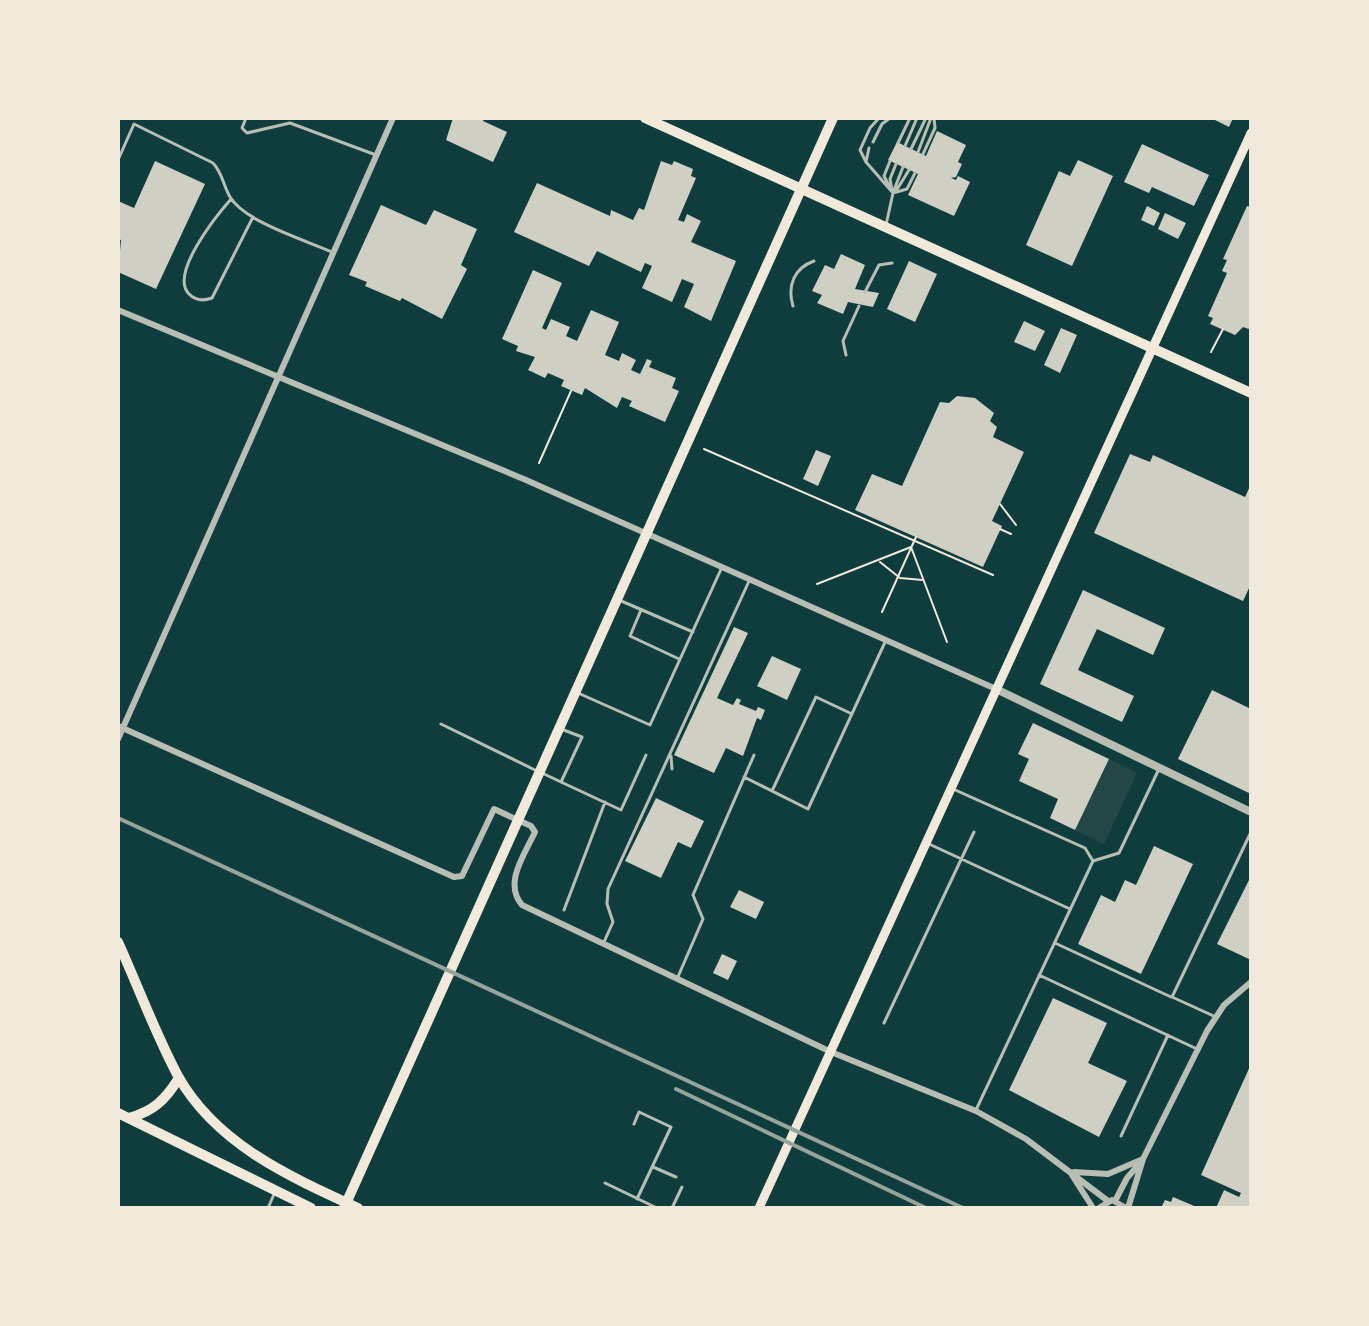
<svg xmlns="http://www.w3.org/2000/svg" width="1369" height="1326" font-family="'Exo 2',sans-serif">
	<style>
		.green { fill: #244646 }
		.building { fill: #cfcfc3 }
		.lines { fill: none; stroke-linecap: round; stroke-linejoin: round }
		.path { stroke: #f1e9da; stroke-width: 2 }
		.service { stroke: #b8beb3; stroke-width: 3 }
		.minor { stroke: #b8beb3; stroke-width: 6 }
		.tertiary { stroke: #b8beb3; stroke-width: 8 }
		.secondary { stroke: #f1e9da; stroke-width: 9 }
		.primary { stroke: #f1e9da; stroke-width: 10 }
		.trunk { stroke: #f1e9da; stroke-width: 10 }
		.rail { stroke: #97a49c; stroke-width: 4 }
	</style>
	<rect width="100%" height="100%" fill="#0f3d3e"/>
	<path class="green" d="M1109,759L1137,773L1104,844L1075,830Z"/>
	<path class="building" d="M453,118H484L483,121L507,132L493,162L446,140Z
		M1211,118H1233L1229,127Z
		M937,131L966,145L958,162L962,164L956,177L951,178L956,180L958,176L970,182L954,216L908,195L918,174L888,160L897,142L926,156Z
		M1142,144L1209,175L1194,206L1152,187L1149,193L1124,182Z
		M1078,160L1113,176L1072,266L1026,245L1059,171L1070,176Z
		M155,161L205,184L156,289L118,272L121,240L118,239V201L134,208Z
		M661,161L672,165L674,161L693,169L691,176L696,178L678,220L684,222L687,214L701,221L691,242L736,261L711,321L684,307L694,284L682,279L672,302L642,288L652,266L645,263L641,272L597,251L589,266L514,232L537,183L610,216L611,210L633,220L639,208L644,210Z
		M381,205L426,225L434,210L477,229L461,265L467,269L442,319L402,298L400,301L365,286L367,282L349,275Z
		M1147,206L1160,213L1154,226L1141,220Z
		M1247,206L1251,207V330L1243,327L1235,335L1210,324L1213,318L1208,316L1227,273L1222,271L1227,260L1223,259Z
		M1165,213L1186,223L1178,239L1158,229Z
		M841,254L865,265L855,289L879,293L873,307L848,302L843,314L817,303L822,295L812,291L825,265L834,269Z
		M909,261L937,274L915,322L887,309Z
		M533,270L562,283L542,328L546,330L551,319L570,327L566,336L577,341L591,310L619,322L605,355L619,361L622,353L636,360L631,370L640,374L647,359L652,361L649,367L676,378L672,388L679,391L665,422L629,406L632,401L622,397L617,408L585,388L582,395L561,386L564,380L548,373L545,378L528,370L535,357L516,351L518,346L502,339Z
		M1024,321L1045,331L1035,351L1014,342Z
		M1061,328L1077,335L1060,373L1044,365Z
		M957,396L975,398L994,413L990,421L997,427L993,437L1024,452L992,521L1002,526L983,567L855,510L872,474L902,486L940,402L949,403Z
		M816,450L831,456L818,486L803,479Z
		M1130,454L1150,462L1153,455L1245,497L1251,484V584L1243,601L1094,533Z
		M1083,590L1165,628L1153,655L1097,629L1078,670L1134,696L1122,722L1040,684Z
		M734,627L748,633L717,698L733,705L737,698L741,700L739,704L756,711L758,707L765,710L761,720L757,718L743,756L726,748L714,773L674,755Z
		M772,656L801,669L787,700L757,686Z
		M1212,690L1251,709V794L1178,759Z
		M1033,723L1109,759L1075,830L1050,818L1058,799L1019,781L1029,759L1018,754Z
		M656,798L704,821L691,848L678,842L661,878L625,861Z
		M1154,846L1193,864L1141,974L1078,944L1101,895L1115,902L1125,880L1136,885Z
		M1251,876V960L1217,944Z
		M739,890L764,902L756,919L730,907Z
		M722,954L737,961L728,980L713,973Z
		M1053,998L1107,1023L1088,1063L1127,1081L1099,1137L1009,1090Z
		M1251,1064V1208H1216L1224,1190L1239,1197L1241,1193L1201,1175Z
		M1173,1197L1199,1208H1161L1165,1200L1171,1202Z"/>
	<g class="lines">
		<path class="path" d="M1211,352L1223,329
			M704,449L993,575
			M539,463L571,391
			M1000,504L1016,525
			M1000,529L1011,534
			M880,562L900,578L923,580
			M817,584L911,547L947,642
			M882,612L916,537"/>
		<path class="service" d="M246,118L242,128L247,133L290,123L376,155
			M498,118H500
			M873,142L882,124L890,118
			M898,143L910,118
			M905,146L917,118
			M869,148L866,162L893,193L886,225
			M911,149L926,118
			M918,152L931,118
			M923,154L935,128L934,118
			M118,160L134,124L213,163C223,174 223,185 230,197C245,222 305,240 332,252
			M866,162L860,150L870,128L879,118
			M889,186L884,176L890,161
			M892,190L890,179L896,164
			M894,190L903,167
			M896,191L909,170
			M893,193L907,189L915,173
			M231,199C217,215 169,274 189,294C196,301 204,301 212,298L253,217
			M865,292L879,265L892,263
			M793,306C787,286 794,268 814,261
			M846,355L843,341L859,306
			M619,600L693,632
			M641,610L630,636L679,659
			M578,693L650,725L722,567
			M441,724L535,770
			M671,756L672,769
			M542,773L561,782L582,737L561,729
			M744,777L808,809L886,640
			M561,782L621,810L646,755
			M953,789L1085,848L1093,861
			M772,791L816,697L852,714
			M929,844L1070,909
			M564,910L605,802
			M604,942L613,922L607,904L608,889L750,579
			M1055,943L1171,997
			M1039,975L1197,1049
			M677,979L703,919L693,895L754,755
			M1216,1017L1172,997L1251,832
			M884,1023L974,832
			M976,1110L1093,861L1119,853L1158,771
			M634,1124L639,1112L671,1127L637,1199
			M1121,1136L1168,1035
			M653,1167L676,1177
			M605,1183L657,1208
			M268,1208L275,1192
			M672,1208L682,1187"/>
		<path class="minor" d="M118,310L526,480L996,689
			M118,726L454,877L462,876L494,809L531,826L535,832C525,854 503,883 522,905L831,1052L976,1111L1026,1139L1108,1201
			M118,739L393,118
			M1074,1172L1108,1174L1143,1159
			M1072,1175L1093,1208
			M1115,1201L1127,1178L1141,1162
			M1099,1208L1112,1200L1126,1208
			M1128,1208L1143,1159L1207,1031L1224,1005L1251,982"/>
		<path class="tertiary" d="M996,689L1251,812"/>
		<path class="secondary" d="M759,1208L1251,133"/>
		<path class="primary" d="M645,118L1251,393"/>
		<path class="trunk" d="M118,942C138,986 155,1033 178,1076C216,1144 290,1177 358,1208
			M118,1113L311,1208
			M129,1118C154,1111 165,1100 179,1078
			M344,1208L833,118"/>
		<path class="rail" d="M118,818L963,1208
			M676,1089L926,1208"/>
	</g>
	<rect width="1369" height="1326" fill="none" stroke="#f1e9da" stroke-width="240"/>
</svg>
